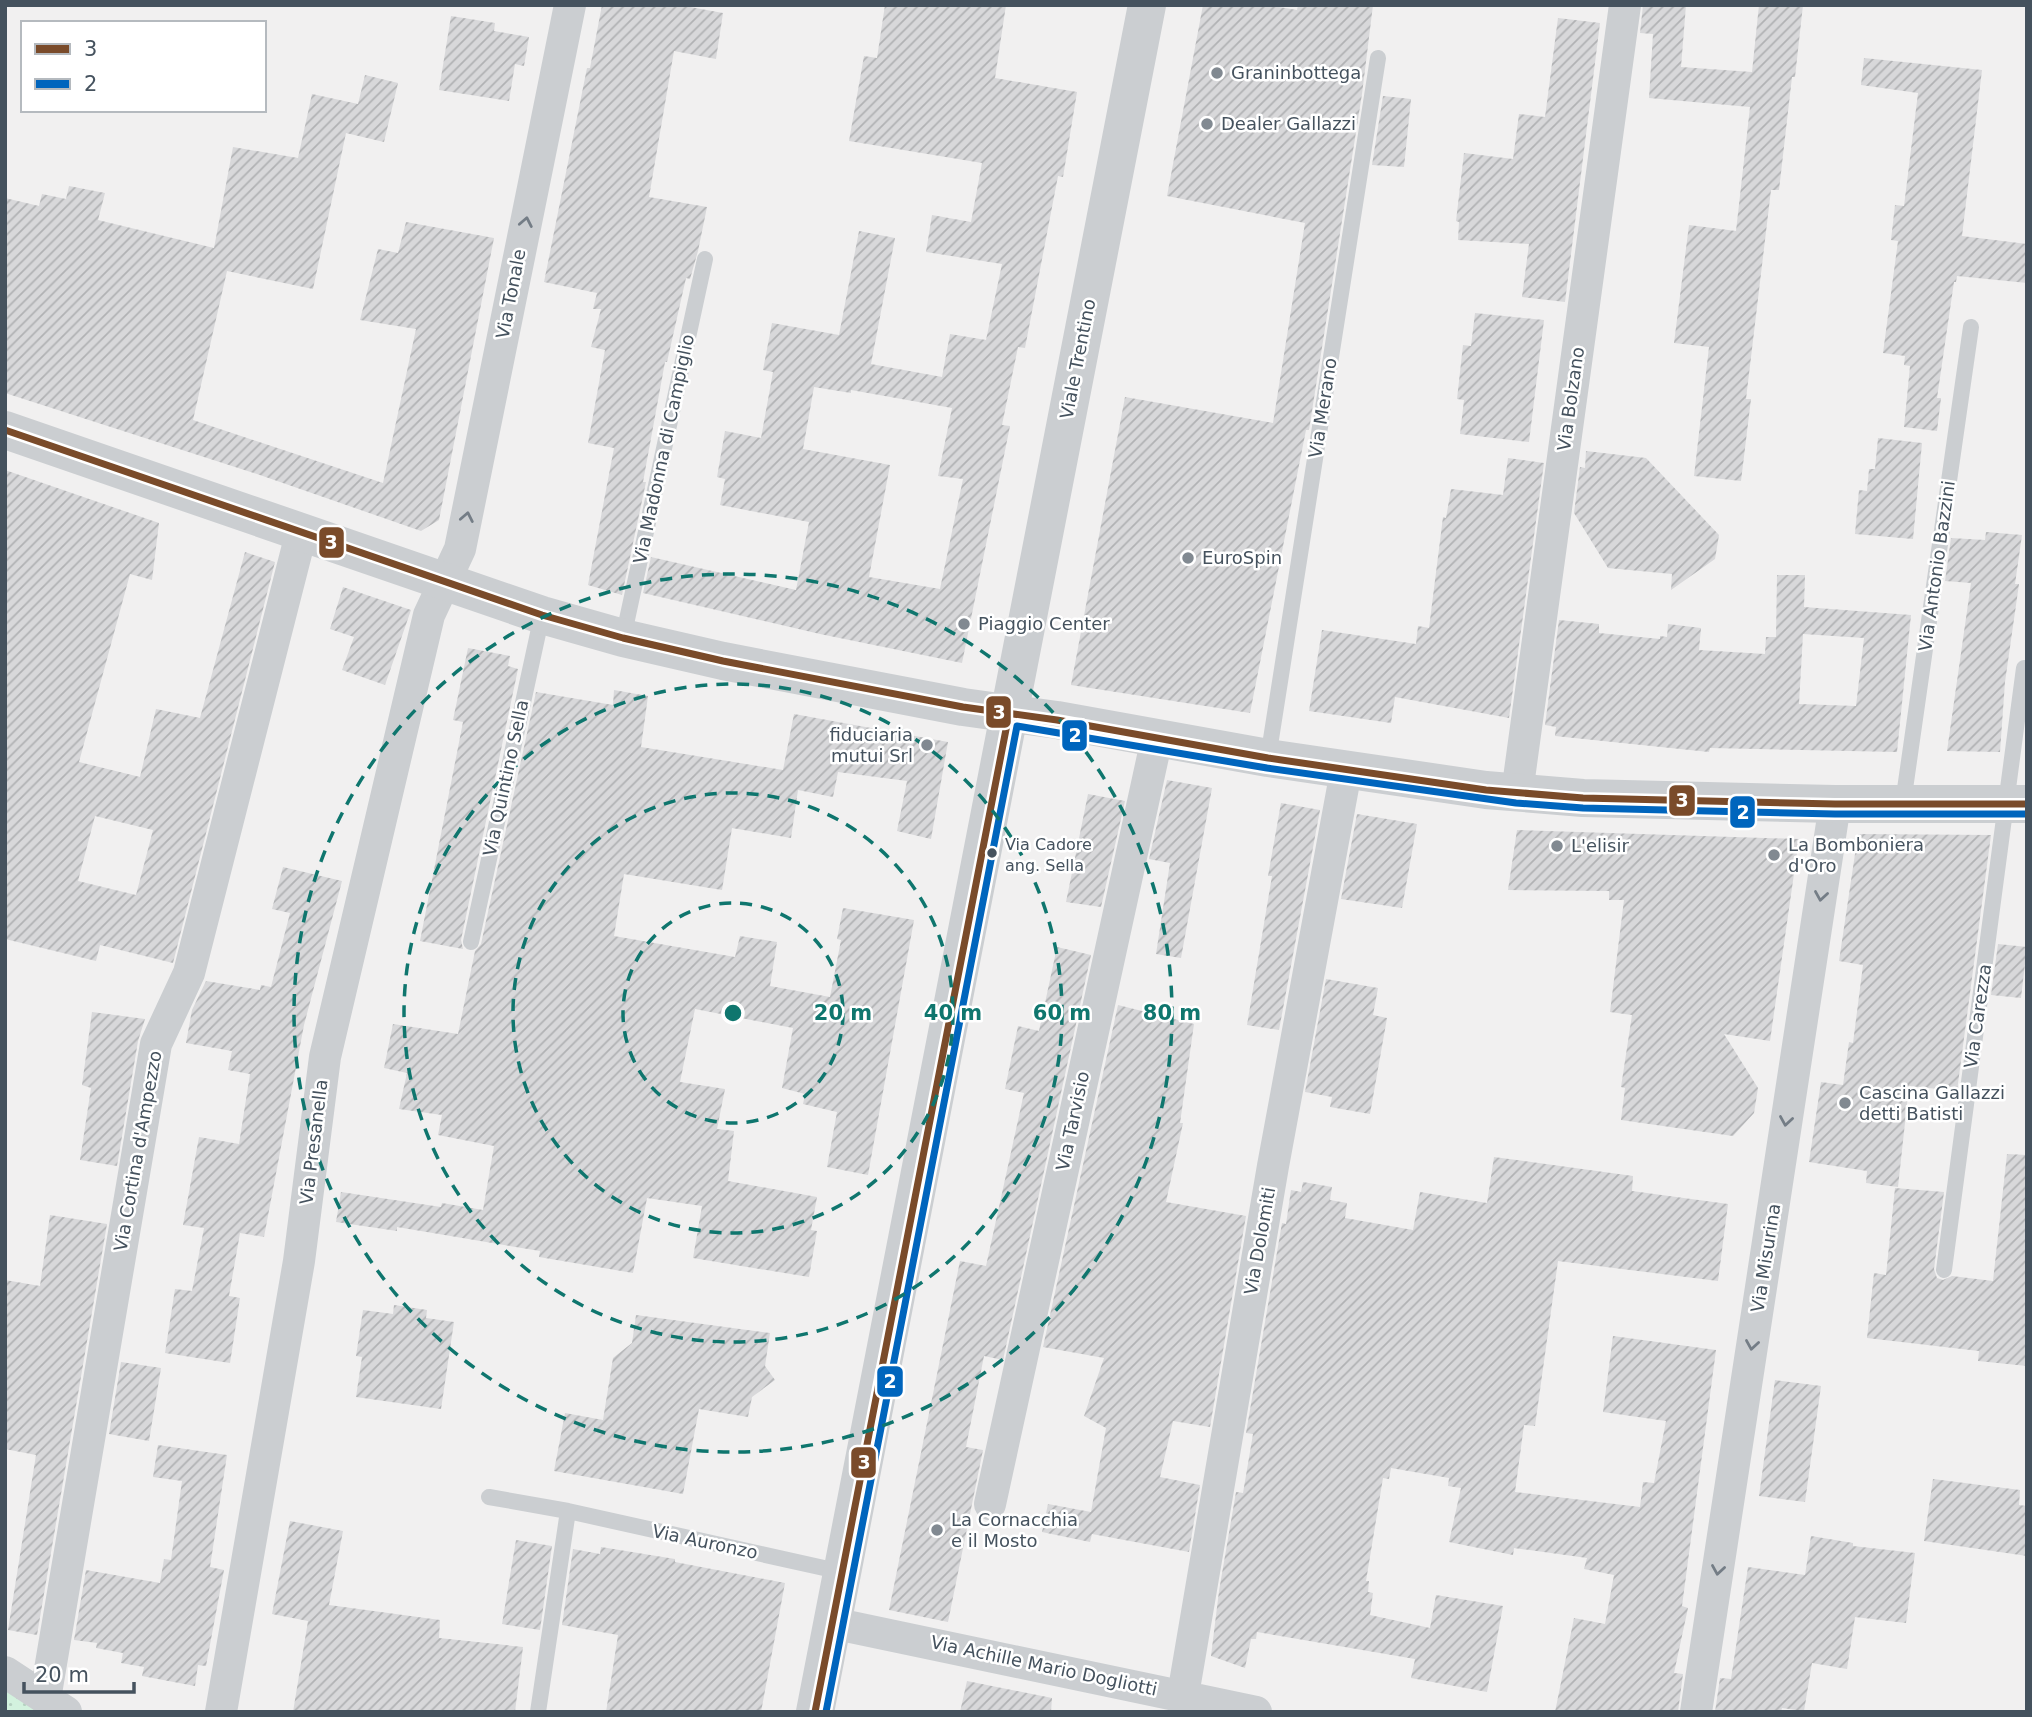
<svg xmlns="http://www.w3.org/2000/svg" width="2032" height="1717" font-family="'DejaVu Sans',sans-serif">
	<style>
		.grass { fill: url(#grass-dots) }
		.building { fill: url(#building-hatch); fill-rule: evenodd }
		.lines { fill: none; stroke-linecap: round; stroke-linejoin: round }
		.service { stroke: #cbced1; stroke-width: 16 }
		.minor { stroke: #cbced1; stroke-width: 32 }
		.tertiary { stroke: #cbced1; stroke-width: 38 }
		.bus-1-casing { stroke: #fff; stroke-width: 12 }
		.bus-2-casing { stroke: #fff; stroke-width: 12 }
		.bus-1 { stroke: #7a4b2a; stroke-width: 7 }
		.bus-2 { stroke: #0065bd; stroke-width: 7 }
		.oneway { stroke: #747d86 }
		.ring { fill: none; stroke: #0f766e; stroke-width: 3.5; stroke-dasharray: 12 9 }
		.poi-dot { fill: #818991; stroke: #fff; stroke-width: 2.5 }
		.bus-dot { fill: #45525e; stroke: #fff; stroke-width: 2.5 }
		.labels { text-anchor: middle; stroke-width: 5; stroke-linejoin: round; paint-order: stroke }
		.bus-label { font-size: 16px; fill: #45525e; stroke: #fff; text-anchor: start }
		.poi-label { font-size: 18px; fill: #45525e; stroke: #fff; text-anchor: start }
		.street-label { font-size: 18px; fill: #45525e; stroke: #fff }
		.centre { fill: #0f766e; stroke: #fff; stroke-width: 3.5 }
		.ring-label { font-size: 21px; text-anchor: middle; font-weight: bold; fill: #0f766e; stroke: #fff; stroke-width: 5; stroke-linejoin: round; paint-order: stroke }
		.line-badge { stroke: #fff; stroke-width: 2.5 }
		.badge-label { font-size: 19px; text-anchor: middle; font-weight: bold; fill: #fff }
	</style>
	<defs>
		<pattern id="grass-dots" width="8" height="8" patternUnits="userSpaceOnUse" patternTransform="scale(1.75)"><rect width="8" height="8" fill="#d3f2de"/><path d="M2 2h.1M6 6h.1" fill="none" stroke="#b6d1c1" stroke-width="1.8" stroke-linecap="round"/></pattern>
		<pattern id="building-hatch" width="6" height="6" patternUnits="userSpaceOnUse" patternTransform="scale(1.75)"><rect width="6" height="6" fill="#d8d8da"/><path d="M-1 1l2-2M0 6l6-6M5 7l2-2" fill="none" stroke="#b1b2b4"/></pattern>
	</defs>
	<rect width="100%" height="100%" fill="#f1f0f0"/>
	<path class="grass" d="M5,1684L46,1712H5Z"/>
	<path class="building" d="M602,5H679L723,13L716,59L674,51L649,197L707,207L698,251L690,279L686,278L667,362H665L643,482H646L622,595L588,585L614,448L588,443L605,350L591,347L601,309H593L597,293L544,282L587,68H590Z
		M885,5H1006L995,78L1077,92L1063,177L1058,176L1025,348L1018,347L1002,425L1010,426L962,663L820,634L643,593L651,557L796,590L809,522L720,505L725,479L717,477L725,431L761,438L773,372L763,370L772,323L839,335L859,231L895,238L871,364L942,377L950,334L986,340L1002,264L926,252L932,215L971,222L982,163L849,141L864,56L877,58ZM814,387L851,393V390L952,408L938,476L963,479L940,589L869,577L890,465L803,449Z
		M1203,5H1267L1297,10L1298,5H1373L1362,94L1309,430H1306L1250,713L1071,685L1125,397L1273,423L1305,223L1167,196Z
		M1643,5H1686L1681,67L1752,72L1759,5H1803L1795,77H1792L1779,190H1771L1746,399H1751L1741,481L1694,476L1709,347L1674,343L1689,225L1736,231L1750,107L1649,98L1653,34L1640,33Z
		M451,16L495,23L494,31L529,37L524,66L515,64L509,101L439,90Z
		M1558,18L1600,23L1565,302L1522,297L1529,244L1458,240L1459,222L1456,221L1464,153L1513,159L1519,114L1545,117Z
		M1864,58L1982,70L1962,236L2027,244V283L1957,276L1956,282H1954L1937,398H1941L1937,431L1904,427L1910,366L1904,365L1905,356L1883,353L1898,241L1891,240L1895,205L1904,206L1918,93L1861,85Z
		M365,75L398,83L384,142L346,133L313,289L227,271L193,420L383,483L416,329L360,320L378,249L398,253L406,222L494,238L439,520L421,531L257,474L5,393V198L39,206L42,194L66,199L69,186L105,193L98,220L214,248L233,147L298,158L312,94L358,104Z
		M1383,96L1411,99L1404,167L1372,165Z
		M1475,313L1544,320L1529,442L1460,434L1464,400L1457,399L1463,345L1471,346Z
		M1878,438L1922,443L1913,539L1855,534L1859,490L1867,491L1869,469H1875Z
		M1586,451L1646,458L1719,535L1715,559L1671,590L1672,574L1608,568L1574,513L1580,467L1585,468Z
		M1508,458L1544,463L1509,718L1395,697L1391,723L1309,711L1322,630L1416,644L1418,626L1429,628L1443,517L1446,518L1451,489L1503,495Z
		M5,470L159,523L152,580L130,574L79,762L140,777L156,709L200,718L245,552L275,562L173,963L100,945L96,961L5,939ZM95,816L153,830L136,895L78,881Z
		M1986,532L2022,535L2015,584H2019L2005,682L2000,752L1947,751L1971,583L1945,581L1951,538L1985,540Z
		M1777,575H1805L1804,607L1911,615L1897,752L1710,748L1709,752L1555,736L1556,727L1545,725L1559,620L1599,624V633L1660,639V636L1667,637L1668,624L1701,628L1699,650L1765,654L1766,637H1776ZM1803,634L1864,638L1856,706L1799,704Z
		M343,587L411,610L385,685L342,670L354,637L330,629Z
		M468,648L510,656L508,666L518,669L461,940L463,949L420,941L463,722L453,720Z
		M614,690L648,696L641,747L783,770L794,714L948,742L931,839L897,831L907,781L838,772L833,797L798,790L791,838L732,828L722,890L624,874L614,936L735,957L740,936L777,942L770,986L830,997L841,940L837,939L843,908L914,920L868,1175L827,1167L837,1112L803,1104L805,1094L782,1088L793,1028L695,1009L680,1082L725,1089L717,1129L734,1131L728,1181L817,1197L811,1230L817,1231L809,1277L693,1258L702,1206L647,1198L633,1273L539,1257L540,1251L397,1227V1231L336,1222L341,1192L441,1207L442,1203L483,1210L494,1146L438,1135L442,1115L399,1109L407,1073L384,1068L393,1024L458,1034L475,951L481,944L536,692L613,705Z
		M1167,780L1212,788L1181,958L1156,954L1170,863L1149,859Z
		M1088,794L1125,801L1101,907L1066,902Z
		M1281,803L1320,810L1279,1030L1247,1025L1272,876H1268Z
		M1357,814L1417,824L1402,908L1341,899Z
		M1517,830L1799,839L1770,1041L1724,1034L1758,1088L1754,1113L1733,1136L1621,1120L1625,1088L1621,1087L1632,1015L1610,1012L1624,900H1609V891L1508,890Z
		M1858,834L1991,835L1957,1091L1909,1086L1898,1187L1866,1183L1867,1171L1809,1162L1821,1082L1843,1085L1849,1042L1853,1043L1863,965L1839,961Z
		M283,867L342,881L304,1025L264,1237L240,1233L229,1296L240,1298L230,1363L165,1353L175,1289L192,1291L204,1228L183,1225L199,1137L239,1144L250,1074L228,1070L232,1051L186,1043L192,1010L206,981L260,990L261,985L271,987L290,913L272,909Z
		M1998,944L2027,947L2021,998L1991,995Z
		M1057,947L1091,955L1003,1360L984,1356L966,1447L983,1450L948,1622L889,1610L960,1261L986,1266L1024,1093L1005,1089L1018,1026L1039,1031Z
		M1326,979L1378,988L1373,1015L1387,1018L1370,1114L1330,1107L1332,1097L1305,1092Z
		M1118,1005L1194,1024L1180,1123H1183L1166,1202L1246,1216L1210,1427L1173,1421L1160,1477L1200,1485L1189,1552L1092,1534L1090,1542L1042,1532L1048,1504L1091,1512L1106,1428L1084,1416L1104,1358L1043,1347Z
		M92,1012L145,1019L138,1041L117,1166L80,1160L91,1088L82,1085Z
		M2007,1154L2027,1155V1366L1978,1361L1979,1351L1867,1338L1874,1273L1886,1275L1895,1188L1944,1192L1934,1269L1937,1278L1943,1280L1952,1276L1993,1281Z
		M1494,1157L1633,1176L1632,1191L1728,1204L1718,1281L1558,1261L1535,1426L1524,1425L1515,1492L1640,1507L1643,1482L1654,1483L1666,1421L1603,1412L1613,1336L1716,1350L1682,1606L1688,1608L1674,1673L1683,1674L1678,1712H1555L1574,1618L1605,1624L1614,1575L1584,1569L1587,1558L1514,1548L1513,1555L1449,1542L1461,1488L1448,1486L1449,1478L1391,1468L1389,1479L1383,1478L1366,1581H1369L1368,1592L1373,1593L1370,1615L1430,1628L1436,1595L1503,1606L1487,1692L1411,1678L1415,1659L1257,1632L1256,1639H1251L1245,1668L1211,1656L1219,1591L1236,1492L1243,1493L1253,1434L1246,1433L1282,1223L1286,1224L1291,1190L1301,1192L1303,1182L1332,1187L1330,1200L1347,1203L1345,1218L1413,1230L1420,1192L1487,1203Z
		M50,1215L107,1224L37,1635L8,1630L36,1455L5,1449V1280L40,1286Z
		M394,1305L427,1310L426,1318L454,1322L441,1409L356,1397L362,1357L356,1356L363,1310L393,1314Z
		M636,1315L770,1333L765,1366L775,1380L752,1397L748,1417L699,1409L683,1494L554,1471L565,1413L603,1420L613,1358L632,1343Z
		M121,1362L161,1368L149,1441L109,1434Z
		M1775,1380L1821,1386L1805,1502L1759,1496Z
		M158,1445L227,1455L210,1567L224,1570L206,1666L198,1665L195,1686L142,1676L144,1667L121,1663L123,1653L96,1648L97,1643L74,1640L86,1570L160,1583L164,1559L171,1560L182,1481L153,1477Z
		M1933,1479L2020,1490L2019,1505L2027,1506V1556L1924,1541Z
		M290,1521L343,1531L329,1605L440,1620L439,1638L523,1647L515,1712H293L308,1621L272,1614Z
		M1811,1536L1853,1543V1546L1915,1553L1906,1623L1855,1617L1847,1669L1812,1663L1804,1711L1782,1708L1781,1712H1715L1720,1678L1731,1679L1748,1567L1805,1575Z
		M516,1540L552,1546L540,1630L502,1624Z
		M601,1547L675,1559V1562L785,1583L761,1712H606L618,1635L562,1625L573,1549L600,1554Z
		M967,1681L1052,1698L1051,1712H960Z"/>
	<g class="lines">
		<path class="service" d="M623,638L705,259
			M1268,758L1378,58
			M1903,803L1971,327
			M471,942L542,615
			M1944,1270L2024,668L2027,669
			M489,1497L568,1511L842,1572
			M538,1712L568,1511"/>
		<path class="minor" d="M1517,793L1625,5
			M990,1504L1157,738
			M832,1623L1256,1712
			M5,1672L66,1712
			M1183,1695L1273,1166L1346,771
			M45,1699L156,1044L189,973L301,534
			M221,1712L299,1261L325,1057L429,615L460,549L570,5
			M1696,1712L1835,804"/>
		<path class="tertiary" d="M5,430L542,615L623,638L723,661L963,707L1057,720L1268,758L1486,790L1583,798L1835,804H2027
			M815,1712L1147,5"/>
		<defs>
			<path id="bus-1" d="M5,430L542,615L623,638L723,661L963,707L1057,720L1268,758L1486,790L1583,798L1835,804H2027
				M815,1712L1009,714"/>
			<path id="bus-2" d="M826,1712L1017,726L1267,768L1516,803L1583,808L1835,814H2027"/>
		</defs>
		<use href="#bus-1" class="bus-1-casing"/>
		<use href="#bus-2" class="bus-2-casing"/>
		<use href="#bus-1" class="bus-1"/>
		<use href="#bus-2" class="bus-2"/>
	</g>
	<defs><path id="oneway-chevron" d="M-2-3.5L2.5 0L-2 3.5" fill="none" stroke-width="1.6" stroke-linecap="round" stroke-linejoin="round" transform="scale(1.75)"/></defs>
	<g class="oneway">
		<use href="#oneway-chevron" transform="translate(526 222) rotate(-79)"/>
		<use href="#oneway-chevron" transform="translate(467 517) rotate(-79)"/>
		<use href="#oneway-chevron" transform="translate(1821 896) rotate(99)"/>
		<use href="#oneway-chevron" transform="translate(1786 1121) rotate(99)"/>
		<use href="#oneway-chevron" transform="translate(1752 1345) rotate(99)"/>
		<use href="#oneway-chevron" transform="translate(1718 1570) rotate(99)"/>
	</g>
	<g class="ring">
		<circle cx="733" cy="1013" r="110"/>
		<circle cx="733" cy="1013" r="220"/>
		<circle cx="733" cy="1013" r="329"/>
		<circle cx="733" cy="1013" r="439"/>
	</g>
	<g class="poi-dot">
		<circle cx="1217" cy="73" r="7"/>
		<circle cx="1207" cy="124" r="7"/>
		<circle cx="1188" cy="558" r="7"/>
		<circle cx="964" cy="624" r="7"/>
		<circle cx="927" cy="745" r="7"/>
		<circle cx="1557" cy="846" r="7"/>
		<circle cx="1774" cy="855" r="7"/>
		<circle cx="1845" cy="1103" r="7"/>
		<circle cx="937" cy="1530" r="7"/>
	</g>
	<circle class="bus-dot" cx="992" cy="853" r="6"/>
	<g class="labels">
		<g class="bus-label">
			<text x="1005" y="850">Via Cadore<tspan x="1005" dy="21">ang. Sella</tspan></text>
		</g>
		<g class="poi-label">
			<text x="1231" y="79">Graninbottega</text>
			<text x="1221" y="130">Dealer Gallazzi</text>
			<text x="1202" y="564">EuroSpin</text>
			<text x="978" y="630">Piaggio Center</text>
			<text x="913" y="741" text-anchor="end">fiduciaria<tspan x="913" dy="21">mutui Srl</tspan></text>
			<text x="1788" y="851">La Bomboniera<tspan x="1788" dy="21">d'Oro</tspan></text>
			<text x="1571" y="852">L'elisir</text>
			<text x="1859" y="1099">Cascina Gallazzi<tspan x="1859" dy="21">detti Batisti</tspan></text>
			<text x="951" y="1526">La Cornacchia<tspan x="951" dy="21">e il Mosto</tspan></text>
		</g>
		<g class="street-label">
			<text transform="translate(511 294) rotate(-79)" y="6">Via Tonale</text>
			<text transform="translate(1078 359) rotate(-79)" y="6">Viale Trentino</text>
			<text transform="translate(1571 399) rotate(-82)" y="6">Via Bolzano</text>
			<text transform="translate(1323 408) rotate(-81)" y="6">Via Merano</text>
			<text transform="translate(664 449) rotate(-78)" y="6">Via Madonna di Campiglio</text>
			<text transform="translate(1937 566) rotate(-82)" y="6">Via Antonio Bazzini</text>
			<text transform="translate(506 778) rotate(-78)" y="6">Via Quintino Sella</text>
			<text transform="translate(1978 1016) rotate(-82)" y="6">Via Carezza</text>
			<text transform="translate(1073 1121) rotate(-78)" y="6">Via Tarvisio</text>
			<text transform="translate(314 1142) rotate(-83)" y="6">Via Presanella</text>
			<text transform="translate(138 1151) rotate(-80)" y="6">Via Cortina d'Ampezzo</text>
			<text transform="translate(1260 1241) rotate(-80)" y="6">Via Dolomiti</text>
			<text transform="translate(1766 1258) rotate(-81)" y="6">Via Misurina</text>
			<text transform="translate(705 1542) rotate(12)" y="6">Via Auronzo</text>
			<text transform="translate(1044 1666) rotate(12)" y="6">Via Achille Mario Dogliotti</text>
		</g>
	</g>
	<circle cx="733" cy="1013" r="10" class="centre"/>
	<g class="ring-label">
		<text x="843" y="1020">20 m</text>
		<text x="953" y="1020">40 m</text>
		<text x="1062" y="1020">60 m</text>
		<text x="1172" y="1020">80 m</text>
	</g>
	<g class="line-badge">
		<rect x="318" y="526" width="27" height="33" rx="7" fill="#7a4b2a"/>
		<rect x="985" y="695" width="27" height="34" rx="7" fill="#7a4b2a"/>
		<rect x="1061" y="719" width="27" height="33" rx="7" fill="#0065bd"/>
		<rect x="1668" y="784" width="28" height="33" rx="7" fill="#7a4b2a"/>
		<rect x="1729" y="795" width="27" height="34" rx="7" fill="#0065bd"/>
		<rect x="876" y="1365" width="28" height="33" rx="7" fill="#0065bd"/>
		<rect x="850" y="1446" width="27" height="33" rx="7" fill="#7a4b2a"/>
	</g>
	<g class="badge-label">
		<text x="331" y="549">3</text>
		<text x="999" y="719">3</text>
		<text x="1075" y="742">2</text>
		<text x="1682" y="807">3</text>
		<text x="1743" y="819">2</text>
		<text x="890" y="1388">2</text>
		<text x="864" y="1469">3</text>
	</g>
	<rect width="2032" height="1717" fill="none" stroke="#45525e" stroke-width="14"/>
	<rect x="21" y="21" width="245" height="91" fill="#ffffff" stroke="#b5babf" stroke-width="2"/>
	<rect x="35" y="44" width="35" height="10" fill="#7a4b2a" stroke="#b5babf" stroke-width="2"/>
	<text x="84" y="56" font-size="21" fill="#45525e">3</text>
	<rect x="35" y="79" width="35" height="10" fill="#0065bd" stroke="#b5babf" stroke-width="2"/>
	<text x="84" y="91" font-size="21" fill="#45525e">2</text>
	<path d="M24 1682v10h110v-10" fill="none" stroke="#45525e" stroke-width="3.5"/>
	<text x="35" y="1682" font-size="21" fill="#45525e" stroke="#ffffff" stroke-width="5" paint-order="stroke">20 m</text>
</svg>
